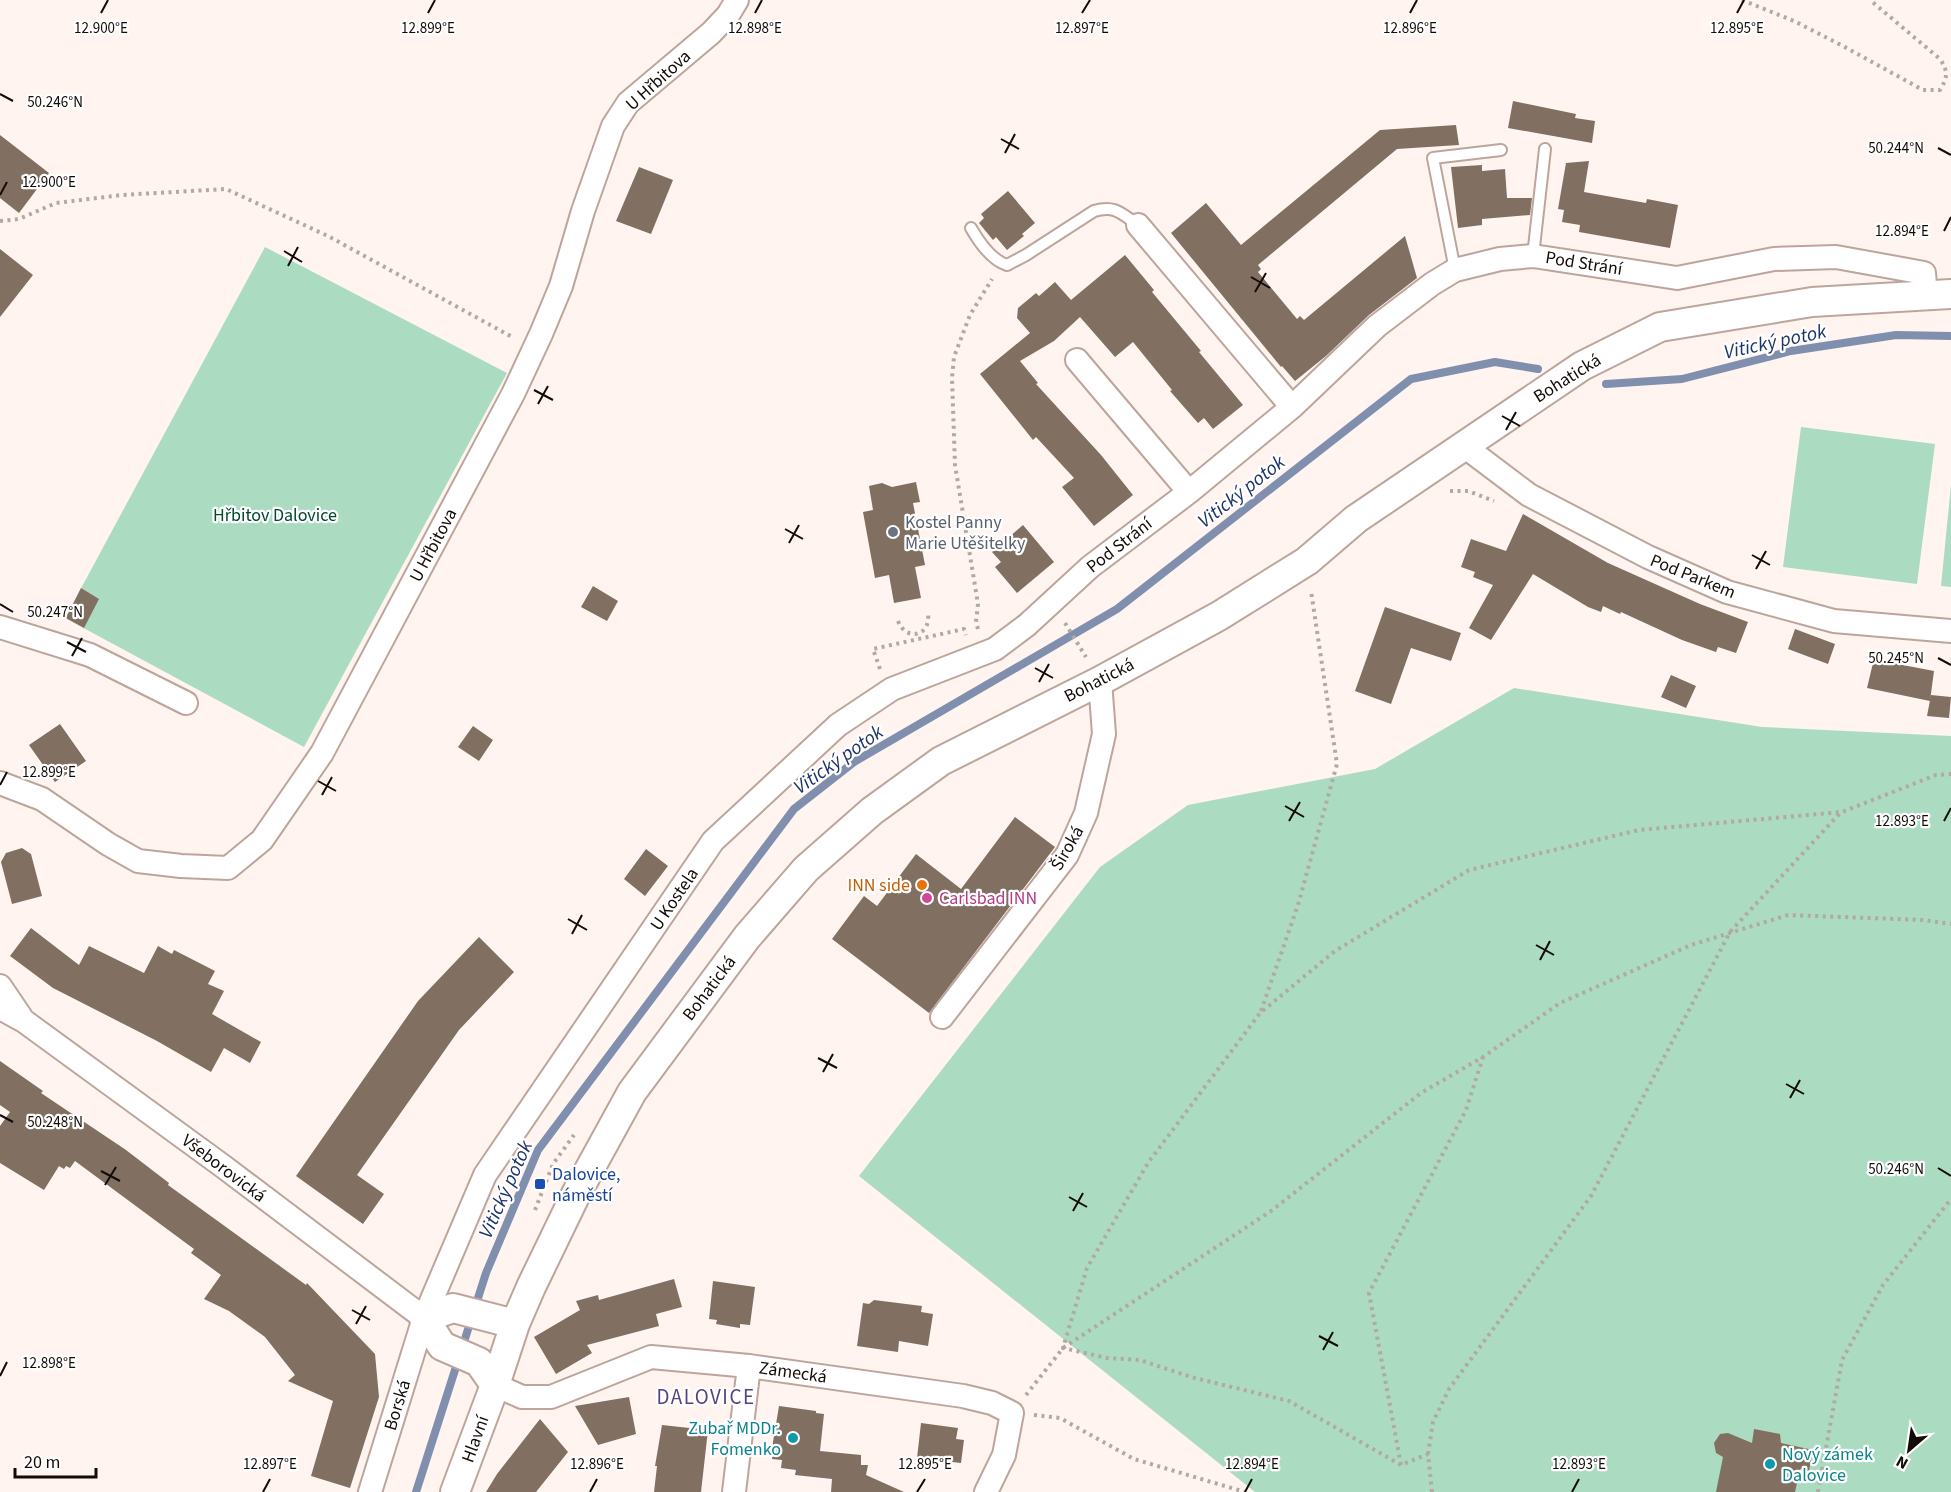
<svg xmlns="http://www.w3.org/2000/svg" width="1951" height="1492" font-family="'Source Sans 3',sans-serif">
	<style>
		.green { fill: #abdbc1 }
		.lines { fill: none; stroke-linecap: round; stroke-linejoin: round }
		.stream { stroke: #808fad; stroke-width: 8 }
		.building { fill: #817061 }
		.service-casing { stroke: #bda59c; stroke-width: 14 }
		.minor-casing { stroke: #bda59c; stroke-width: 26 }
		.tertiary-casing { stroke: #bda59c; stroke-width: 32 }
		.path { stroke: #b2a8a4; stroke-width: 4; stroke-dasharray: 3 4.5; stroke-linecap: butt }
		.service { stroke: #fff; stroke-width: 10 }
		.minor { stroke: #fff; stroke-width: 22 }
		.tertiary { stroke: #fff; stroke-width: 28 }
		.ticks { fill: none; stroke: #130b08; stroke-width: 2 }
		.worship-dot { fill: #6b7280; stroke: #fff; stroke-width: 2 }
		.food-dot { fill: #e8710a; stroke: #fff; stroke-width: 2 }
		.hotel-dot { fill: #d1479c; stroke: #fff; stroke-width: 2 }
		.transit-dot { fill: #1a4fb4; stroke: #fff; stroke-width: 2 }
		.culture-dot { fill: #0f9aa8; stroke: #fff; stroke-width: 2 }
		.labels { text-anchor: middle; stroke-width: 4.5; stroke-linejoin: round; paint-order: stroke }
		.street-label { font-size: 18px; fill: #130b08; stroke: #fff }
		.park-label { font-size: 18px; fill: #00472d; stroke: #fff }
		.worship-label { font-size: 18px; fill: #5b616d; stroke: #fff; text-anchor: start }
		.food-label { font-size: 18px; fill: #c56008; stroke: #fff; text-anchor: end }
		.hotel-label { font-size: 18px; fill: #b23c85; stroke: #fff; text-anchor: start }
		.transit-label { font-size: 18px; fill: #164399; stroke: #fff; text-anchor: start }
		.culture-label { font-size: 18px; fill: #0d838f; stroke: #fff; text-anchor: end }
		.water-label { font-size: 20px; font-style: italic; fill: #1b356a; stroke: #fff }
		.quarter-label { font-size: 21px; letter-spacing: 1.5px; fill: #554280; stroke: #fff }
		.ticks-label { font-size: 15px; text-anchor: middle; fill: #130b08; stroke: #fff; stroke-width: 4.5; stroke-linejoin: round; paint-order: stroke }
	</style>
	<rect width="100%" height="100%" fill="#fff4f0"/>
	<path class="green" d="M265,247L507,373L304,747L65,618Z
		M1801,427L1935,444L1917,584L1783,567Z
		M1951,485V587L1941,586Z
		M1514,688L1762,727L1951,736V1492H1255L859,1176L1100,867L1188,805L1375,769Z"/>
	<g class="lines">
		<path class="stream" d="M1606,384L1682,379L1791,351L1896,335L1951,336
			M416,1492L486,1273L538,1150L794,809L854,762L1117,609L1411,379L1495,362L1538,369"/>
	</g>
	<path class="building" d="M1513,101L1576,114L1575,118L1595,121L1592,143L1508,128Z
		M1456,125L1459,145L1397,149L1258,265L1261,269L1258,272L1297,319L1300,316L1304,320L1405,236L1417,278L1369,315L1326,356L1295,381L1282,366L1281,367L1171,233L1206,203L1241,245L1380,130Z
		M0,135L49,173L19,213L0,198Z
		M1589,161L1584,192L1646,203L1647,199L1678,205L1670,248L1579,232L1580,225L1562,222L1564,210L1558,209L1566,163Z
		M1482,165V171L1505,169L1507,198H1532L1530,215L1482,219V225L1458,228L1451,167Z
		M639,167L673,180L651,234L616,221Z
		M1008,191L1035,223L1022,234L1024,236L1007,250L996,237L993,240L979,223L984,218L981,214Z
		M0,249L33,275L0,317Z
		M1125,255L1154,290L1152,292L1201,351L1199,352L1243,405L1213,429L1204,418L1198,423L1170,391L1172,390L1133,342L1115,357L1080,317L1054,341L1020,361L1038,383L1036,384L1101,455L1133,495L1094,526L1062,487L1074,478L1036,437L1033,440L980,374L1030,333L1017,318L1018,308L1036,293L1039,296L1055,282L1071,300Z
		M916,482L920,502L913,503L925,565L915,567L921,598L894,603L889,575L875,578L863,512L873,510L869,486L882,483L892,487Z
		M1523,514L1608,563L1700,604L1748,622L1736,653L1718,647L1716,652L1682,640L1621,612L1620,614L1603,606L1601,612L1588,607L1533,574L1491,640L1469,628L1493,585L1473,577L1475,572L1461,567L1471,539L1506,551Z
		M1023,525L1054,562L1017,593L995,567L1001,562L992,552Z
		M593,586L618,601L607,621L581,607Z
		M81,588L99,599L84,628L66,618Z
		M1385,607L1461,633L1451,661L1411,648L1391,704L1355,691Z
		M1795,629L1835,644L1828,664L1788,649Z
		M1887,662L1934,671L1930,701L1867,688L1873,663L1886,664Z
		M1671,675L1696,686L1686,708L1661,697Z
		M1931,695L1951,697L1949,718L1927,716Z
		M60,724L86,761L55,782L29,745Z
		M473,726L493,740L479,761L458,747Z
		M1015,817L1055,847L929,1013L832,939L864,896L877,906L916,854L961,889Z
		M22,848L31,854L42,896L12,904L1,862L6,853Z
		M646,849L668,866L645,896L624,879Z
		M31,928L79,965L89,946L144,973L158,946L172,954L174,950L215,971L208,984L224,991L212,1014L261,1042L250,1063L224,1048L211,1072L157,1041L53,988L10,956Z
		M479,937L514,972L459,1030L357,1175L384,1194L363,1224L296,1176L418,1001Z
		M0,1061L43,1091L41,1093L126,1150L169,1183L168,1185L306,1285L307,1283L375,1354L379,1397L350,1488L311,1476L333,1401L288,1381L295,1375L265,1337L229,1311L204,1299L221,1275L191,1253L194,1249L75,1161L70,1168L66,1166L64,1169L59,1166L44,1190L0,1163V1126L10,1112L0,1105Z
		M674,1279L682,1307L656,1314L659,1326L587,1345L592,1353L556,1374L534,1337L580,1310L576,1301L598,1295L599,1300Z
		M713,1281L755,1287L750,1325L740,1324V1328L716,1324L717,1320L709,1319Z
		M874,1300L922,1306L921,1312L933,1314L928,1346L899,1341L898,1352L857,1346L863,1303L869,1304Z
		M629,1397L636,1434L598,1445L575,1406Z
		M779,1406L816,1411V1413L824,1414L820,1451L861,1455V1465H868L866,1475L904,1492H831L832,1479L795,1475L796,1470L781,1468L782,1460L772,1459L773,1442Z
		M540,1419L568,1452L536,1492H486L497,1474Z
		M921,1423L958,1428L956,1439L964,1440L961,1463L917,1458Z
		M662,1425L708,1430L701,1492H654L657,1466H655Z
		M1754,1429L1780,1434L1781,1443L1813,1450L1809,1471L1800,1469L1795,1492H1716L1723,1457L1716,1453L1714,1443L1720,1434L1728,1433L1752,1443Z"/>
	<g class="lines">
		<defs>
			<path id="service" d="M971,228C979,242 991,260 1007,265L1026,255L1094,211C1115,205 1121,213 1138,225
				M1533,256L1545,149
				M1455,270L1433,158L1501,150"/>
			<path id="minor" d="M1138,225L1292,407
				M1077,360L1189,492
				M1464,446L1529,495L1648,557L1727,592L1834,621L1951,631
				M0,627L90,655L186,703
				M0,783L42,799L108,844L138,861L181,866L228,868L262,840L322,753L513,394L541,334L561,286L583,211L613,126L628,103L711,33L728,15L737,0
				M0,986L21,1017
				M0,1008L24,1021L224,1167L424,1318
				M942,1017L1067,855L1086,813L1104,734L1100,681
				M495,1385L522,1397H551L651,1357L749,1366L963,1396L992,1403L1012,1413L1004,1455L986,1492
				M370,1492L424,1318L485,1175L713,841L838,725L892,689L995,649L1027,625L1090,567L1189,492L1292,407L1377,326L1432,284L1455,270L1500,259L1533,256L1677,278L1774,259L1836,257L1924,273L1926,297
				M734,1492L749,1366"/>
			<path id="tertiary" d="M495,1385L479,1362L442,1346L424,1318L453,1308L515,1324
				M455,1492L495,1385L515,1324L531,1287L576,1194L632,1092L747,937L806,869L872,811L941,761L1100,681L1219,616L1307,561L1356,519L1582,366L1660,327L1812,302L1951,294"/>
		</defs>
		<use href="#service" class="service-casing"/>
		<use href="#minor" class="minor-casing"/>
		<use href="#tertiary" class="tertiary-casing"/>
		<path class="path" d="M1742,0L1794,21L1843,46L1923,90H1940C1948,77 1948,71 1940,59L1870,0
			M0,221L19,219L56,203L122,195L226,189L328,236L514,338
			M1450,491H1468L1494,501
			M898,621C906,642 931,636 928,614
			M1065,623L1086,657
			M978,629L976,622L978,604L955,465L952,378L954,357L970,315L992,279
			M880,669L873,649L964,629L966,635
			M1261,1011L1298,905L1337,764L1311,591
			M535,1210L553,1164L574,1135
			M1026,1395L1063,1348L1271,1211L1421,1093L1483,1057L1560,1003L1691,945L1788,915L1923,920L1951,924
			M1034,1415L1060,1418L1134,1459L1245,1492
			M1428,1454L1433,1422L1449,1389L1591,1196L1730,932L1841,812
			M1401,1465L1289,1401L1191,1377L1140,1360L1107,1358L1063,1348L1087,1268L1148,1163L1260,1013L1335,951L1469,870L1639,830L1842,812L1936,775L1951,774
			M1432,1492L1428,1454L1401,1465L1369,1293L1466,1110L1483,1057
			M1818,1492L1842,1360L1883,1285L1951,1199"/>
		<use href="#service" class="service"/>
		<use href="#minor" class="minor"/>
		<use href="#tertiary" class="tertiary"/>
	</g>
	<path class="ticks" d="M101,13L108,0M428,13L435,0M755,13L762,0M1082,13L1090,0M1410,13L1417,0M1737,13L1744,0M0,94L13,101M1001,139L1019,149M1938,148L1951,155M1005,153L1015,134M0,195L7,182M1944,231L1951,217M284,251L302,262M288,266L298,247M1251,277L1270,288M1255,292L1266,273M534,390L553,400M538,404L548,386M1502,416L1520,426M1506,430L1516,412M785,529L803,539M789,543L799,525M1752,555L1770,565M1756,569L1766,551M0,604L13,612M67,642L86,652M72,656L82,638M1938,658L1951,665M1035,668L1053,678M1039,682L1049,664M318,781L336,791M0,785L7,772M322,795L332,777M1285,806L1304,817M1289,821L1300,802M1944,821L1951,808M568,919L587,930M572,934L582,915M1536,945L1554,955M1540,960L1550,941M818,1058L837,1068M823,1072L833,1054M1786,1084L1804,1094M1790,1098L1800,1080M0,1115L13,1122M1938,1168L1951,1176M101,1171L120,1181M105,1185L116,1167M1069,1197L1087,1207M1073,1211L1083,1193M352,1310L370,1320M356,1324L366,1306M1319,1336L1338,1346M1323,1350L1333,1332M0,1376L7,1362M263,1492L270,1479M590,1492L597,1479M917,1492L925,1479M1245,1492L1252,1479M1572,1492L1579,1479"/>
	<circle class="worship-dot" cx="893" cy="532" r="6"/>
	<circle class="food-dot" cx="922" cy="885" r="6"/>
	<circle class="hotel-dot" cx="927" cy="898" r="6"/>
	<rect class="transit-dot" x="534" y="1178" width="12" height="12" rx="3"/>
	<g class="culture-dot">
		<circle cx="793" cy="1438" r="6"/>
		<circle cx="1770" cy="1464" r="6"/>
	</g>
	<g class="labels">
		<g class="street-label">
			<text transform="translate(658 80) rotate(-42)" y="6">U Hřbitova</text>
			<text transform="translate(1584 263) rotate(9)" y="6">Pod Strání</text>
			<text transform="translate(1567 378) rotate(-32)" y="6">Bohatická</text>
			<text transform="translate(433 545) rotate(-62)" y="6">U Hřbitova</text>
			<text transform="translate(1119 545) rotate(-38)" y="6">Pod Strání</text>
			<text transform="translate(1693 576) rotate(22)" y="6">Pod Parkem</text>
			<text transform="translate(1099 680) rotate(-27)" y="6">Bohatická</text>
			<text transform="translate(1067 848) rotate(-60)" y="6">Široká</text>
			<text transform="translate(674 899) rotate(-56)" y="6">U Kostela</text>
			<text transform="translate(709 988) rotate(-53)" y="6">Bohatická</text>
			<text transform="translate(224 1168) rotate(37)" y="6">Všeborovická</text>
			<text transform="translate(793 1372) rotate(8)" y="6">Zámecká</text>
			<text transform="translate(397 1405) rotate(-73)" y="6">Borská</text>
			<text transform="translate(475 1439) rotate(-70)" y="6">Hlavní</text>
		</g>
		<g class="park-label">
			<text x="275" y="521">Hřbitov Dalovice</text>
		</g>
		<g class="worship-label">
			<text x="905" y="528">Kostel Panny<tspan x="905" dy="21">Marie Utěšitelky</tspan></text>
		</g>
		<g class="food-label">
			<text x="910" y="891">INN side</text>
		</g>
		<g class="hotel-label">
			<text x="939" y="904">Carlsbad INN</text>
		</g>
		<g class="transit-label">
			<text x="552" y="1180">Dalovice,<tspan x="552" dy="21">náměstí</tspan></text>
		</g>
		<g class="culture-label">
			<text x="781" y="1434">Zubař MDDr.<tspan x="781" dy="21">Fomenko</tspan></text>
			<text x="1782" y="1460" text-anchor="start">Nový zámek<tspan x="1782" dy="21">Dalovice</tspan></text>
		</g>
		<g class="water-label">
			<text transform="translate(1775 341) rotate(-12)" y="7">Vitický potok</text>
			<text transform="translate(1241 491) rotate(-38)" y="7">Vitický potok</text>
			<text transform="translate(838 759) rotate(-35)" y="7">Vitický potok</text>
			<text transform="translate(505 1189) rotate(-66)" y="7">Vitický potok</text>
		</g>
		<g class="quarter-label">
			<text x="706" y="1404">DALOVICE</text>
		</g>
	</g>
	<g class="ticks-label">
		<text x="101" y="33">12.900°E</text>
		<text x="428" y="33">12.899°E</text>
		<text x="755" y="33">12.898°E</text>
		<text x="1082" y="33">12.897°E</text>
		<text x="1410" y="33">12.896°E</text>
		<text x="1737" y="33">12.895°E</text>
		<text x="55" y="107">50.246°N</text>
		<text x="1896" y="153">50.244°N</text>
		<text x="49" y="187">12.900°E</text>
		<text x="1902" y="236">12.894°E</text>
		<text x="55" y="617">50.247°N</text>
		<text x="1896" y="663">50.245°N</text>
		<text x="49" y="777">12.899°E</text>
		<text x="1902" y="826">12.893°E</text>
		<text x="55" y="1127">50.248°N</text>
		<text x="1896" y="1174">50.246°N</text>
		<text x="49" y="1368">12.898°E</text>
		<text x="270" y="1469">12.897°E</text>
		<text x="597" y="1469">12.896°E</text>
		<text x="925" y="1469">12.895°E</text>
		<text x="1252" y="1469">12.894°E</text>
		<text x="1579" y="1469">12.893°E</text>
	</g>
	<g transform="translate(1909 1450) rotate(209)" stroke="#ffffff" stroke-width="4.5" paint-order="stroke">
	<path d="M0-4.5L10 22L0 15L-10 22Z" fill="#130b08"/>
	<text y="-9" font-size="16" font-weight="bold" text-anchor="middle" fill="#130b08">N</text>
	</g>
	<path d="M15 1468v9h81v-9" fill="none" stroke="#130b08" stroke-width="3"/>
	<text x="24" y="1468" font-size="18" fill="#130b08" stroke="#ffffff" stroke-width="4.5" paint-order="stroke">20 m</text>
</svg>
